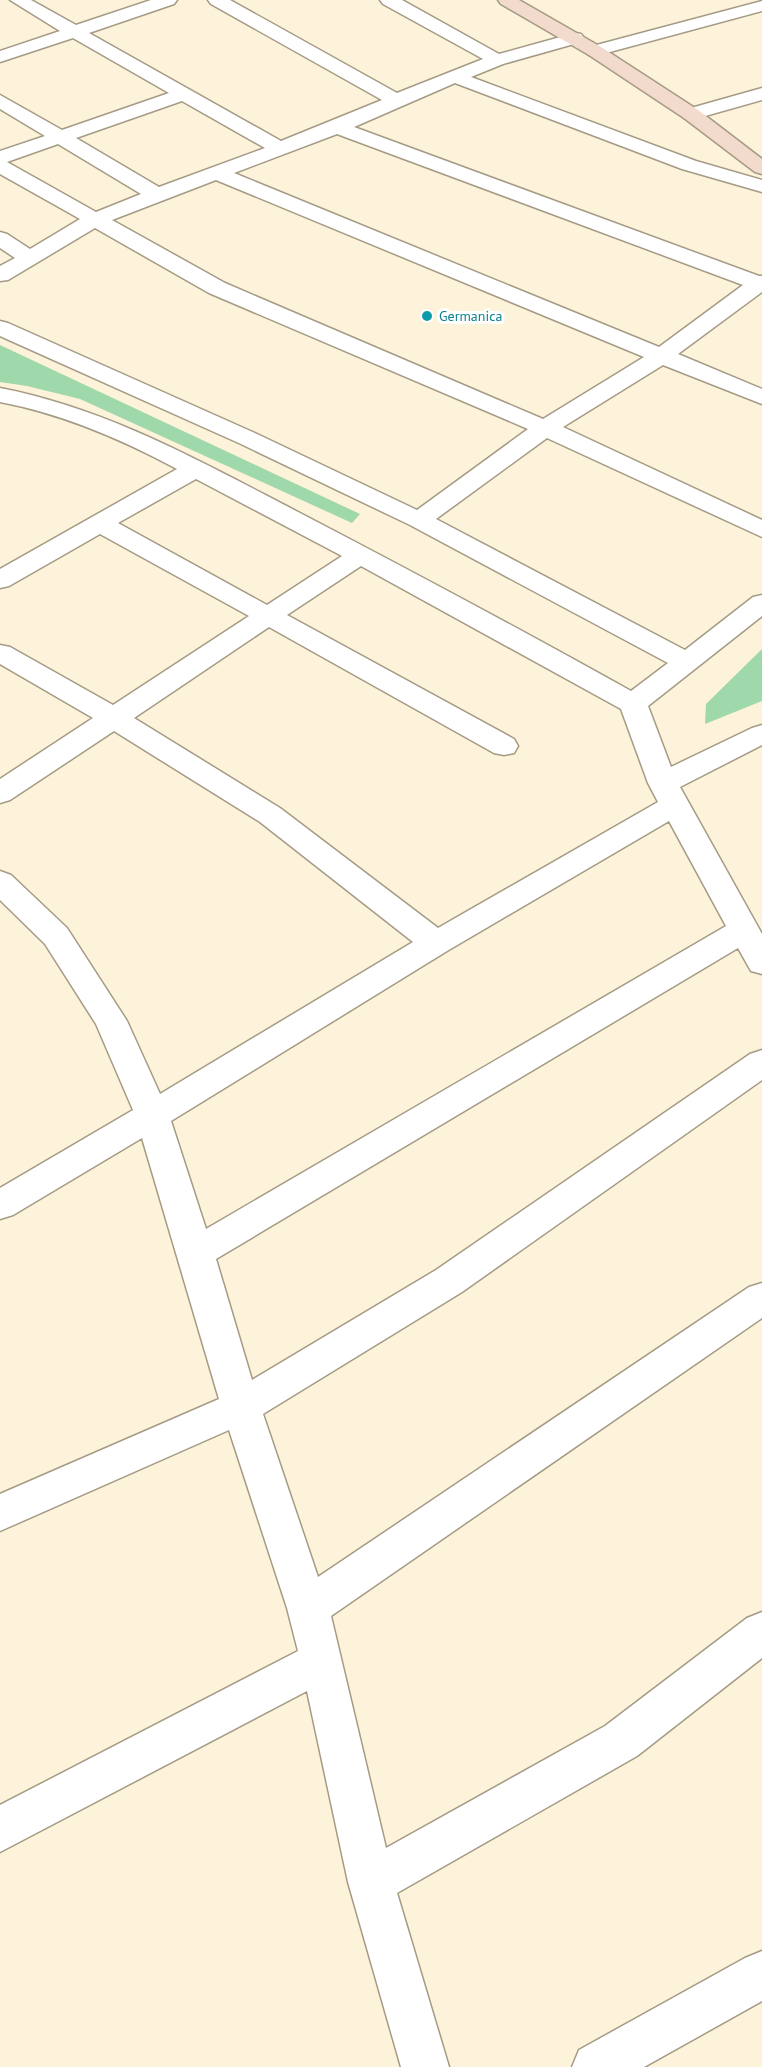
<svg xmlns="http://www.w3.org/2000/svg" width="762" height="2067" font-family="'PT Sans',sans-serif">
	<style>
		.green { fill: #9fd8aa }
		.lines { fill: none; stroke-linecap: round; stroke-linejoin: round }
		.street-casing { stroke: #a59b85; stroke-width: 3 }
		.secondary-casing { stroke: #a59b85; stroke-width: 3 }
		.street { fill: #fff; fill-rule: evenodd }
		.secondary { fill: #f2dacc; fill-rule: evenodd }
		.culture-dot { fill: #0f9aa8; stroke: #fff; stroke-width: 2 }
		.labels { text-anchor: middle; stroke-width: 6; stroke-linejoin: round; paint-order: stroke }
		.far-culture-label { font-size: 14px; fill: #0d838f; stroke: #fff; text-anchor: start }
	</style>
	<rect width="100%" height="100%" fill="#fdf3db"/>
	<path class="green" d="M0,345L360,514L352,523L80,399L27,386L0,382Z
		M762,649V701L705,724L706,704Z"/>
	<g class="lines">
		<defs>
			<path id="street" d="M10,0H31L76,25L151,0H177L174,4L89,33L281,141L382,100L211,4L208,0H230L397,93L483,59L383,4L380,0H402L499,54L575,33L581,34L584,38L581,42L503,64L471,77L696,161L762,180V192L682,169L455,83L354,127L759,276H762V292L678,354L762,389V404L663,365L563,427L762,520V537L547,438L436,519L685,650L753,597L762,595V616L648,706L671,767L752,728L762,725V745L680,787L762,934V974L751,971L738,948L216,1259L252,1380L436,1270L750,1054L762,1050V1080L462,1292L263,1414L318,1577L749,1287L762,1283V1318L331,1616L386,1848L605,1726L747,1618L762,1612V1658L637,1756L397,1893L449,2067H401L348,1882L307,1691L0,1852V1805L298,1651L287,1608L229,1430L0,1531V1494L219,1399L142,1138L13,1215L0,1219V1188L133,1110L96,1024L45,944L0,900V871L11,875L67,928L127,1021L160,1094L413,942L260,822L114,731L10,800L0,803V779L93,718L0,664V645L10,647L113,705L249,616L100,534L9,586L0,588V569L177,469C121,439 63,414 0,402V388C109,409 203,463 300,513C411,571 522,630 631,691L668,663L410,525L241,444L0,336V321L8,323L257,434L417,510L528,429L209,293L95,228L8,280L0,281V266L15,258L0,248V232L7,234L30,249L80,219L0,174V151L45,136L0,109V95L62,130L169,93L73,38L0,62V51L60,31ZM182,101L265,148L159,187L76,138ZM337,134L743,285L659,347L234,173ZM58,144L141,194L96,212L7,162ZM216,180L644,357L543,419L225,283L112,220ZM196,479L342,556L267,605L118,523ZM361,566L621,709L648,783L658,802L438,928L280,808L134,718L269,627L494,753L504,755L514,753L518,746L514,739L287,615ZM669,821L726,926L206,1229L171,1121L447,951Z
				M762,1V11L595,56L589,55L586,51L589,47Z
				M762,88V100L691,120L684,118L682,114L684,110Z
				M762,1951V2001L644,2067H572L579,2050L745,1958Z"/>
			<path id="secondary" d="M498,0H519L601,47L698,110L762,159V174L755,172L684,118L589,55L501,4Z"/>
		</defs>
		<use href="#street" class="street-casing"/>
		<use href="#secondary" class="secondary-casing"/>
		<use href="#street" class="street"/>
		<use href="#secondary" class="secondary"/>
	</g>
	<circle class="culture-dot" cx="427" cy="316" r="6"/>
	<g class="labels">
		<g class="far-culture-label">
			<text x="439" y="321">Germanica</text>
		</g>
	</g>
</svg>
